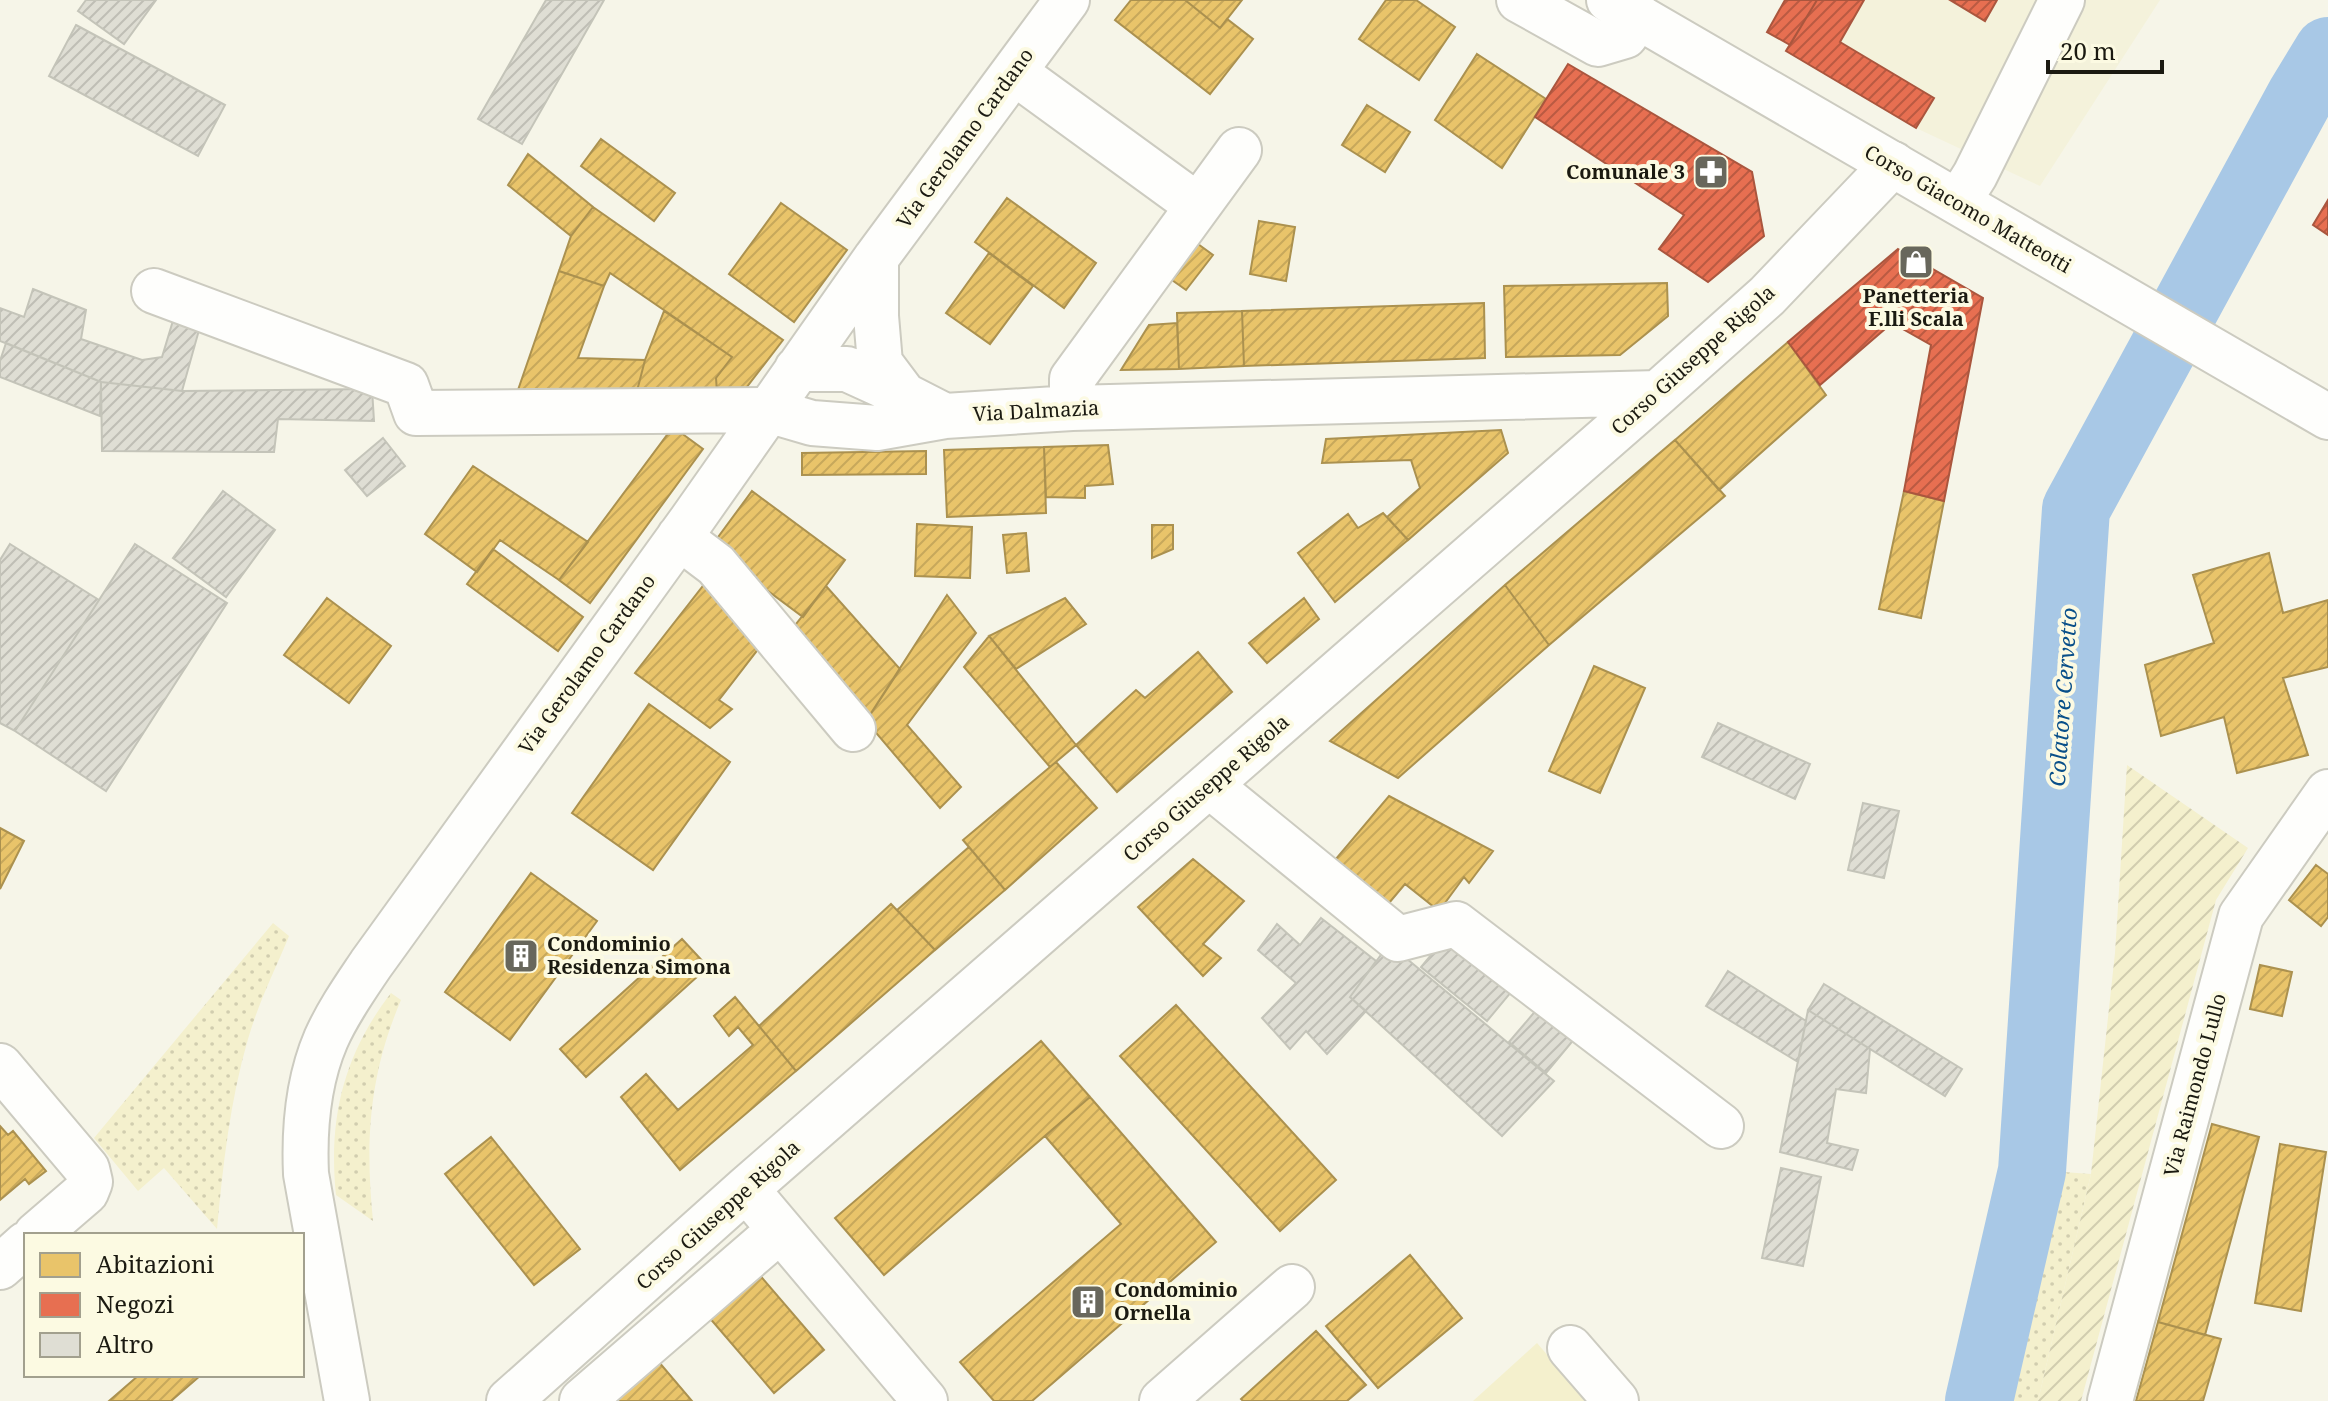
<svg xmlns="http://www.w3.org/2000/svg" width="2328" height="1401" font-family="'Noto Serif',serif">
	<style>
		.built { fill: #f4f2db }
		.grass { fill: url(#grass-dots) }
		.garden { fill: url(#garden-furrows) }
		.pitch { fill: #f4f0cd }
		.homes { fill: url(#homes-hatch); stroke: #ab914f; stroke-width: 2 }
		.shops { fill: url(#shops-hatch); stroke: #aa563e; stroke-width: 2 }
		.lines { fill: none; stroke-linecap: round; stroke-linejoin: round }
		.river { stroke: #a8c8e6; stroke-width: 68 }
		.building { fill: url(#building-hatch); stroke: #c4c4b9; stroke-width: 2 }
		.minor-casing { stroke: #cccbc0; stroke-width: 48 }
		.major-casing { stroke: #cccbc0; stroke-width: 48 }
		.minor { stroke: #fefefc; stroke-width: 44 }
		.major { stroke: #fefefc; stroke-width: 44 }
		.labels { text-anchor: middle; stroke-width: 8; stroke-linejoin: round; paint-order: stroke }
		.street-label { font-size: 20px; fill: #1b1a11; stroke: #fcfae2 }
		.poi-label { font-size: 20px; font-weight: bold; fill: #1b1a11; stroke: #fcfae2; text-anchor: start }
		.water-label { font-size: 22px; font-style: italic; fill: #094f89; stroke: #fcfae2 }
	</style>
	<defs>
		<pattern id="grass-dots" width="8" height="8" patternUnits="userSpaceOnUse" patternTransform="scale(2)"><rect width="8" height="8" fill="#f4f0cd"/><path d="M2 2h.1M6 6h.1" fill="none" stroke="#d1cdaf" stroke-width="1.8" stroke-linecap="round"/></pattern>
		<pattern id="garden-furrows" width="10" height="10" patternUnits="userSpaceOnUse" patternTransform="scale(2)"><rect width="10" height="10" fill="#f4f0cd"/><path d="M-1 1l2-2M0 10L10 0M9 11l2-2" fill="none" stroke="#d1cdaf"/></pattern>
		<pattern id="homes-hatch" width="6" height="6" patternUnits="userSpaceOnUse" patternTransform="scale(2)"><rect width="6" height="6" fill="#e9c46a"/><path d="M-1 1l2-2M0 6l6-6M5 7l2-2" fill="none" stroke="#c7a85b"/></pattern>
		<pattern id="shops-hatch" width="6" height="6" patternUnits="userSpaceOnUse" patternTransform="scale(2)"><rect width="6" height="6" fill="#e76f51"/><path d="M-1 1l2-2M0 6l6-6M5 7l2-2" fill="none" stroke="#ba5a42"/></pattern>
		<pattern id="building-hatch" width="6" height="6" patternUnits="userSpaceOnUse" patternTransform="scale(2)"><rect width="6" height="6" fill="#dfded4"/><path d="M-1 1l2-2M0 6l6-6M5 7l2-2" fill="none" stroke="#bfbeb5"/></pattern>
	</defs>
	<rect width="100%" height="100%" fill="#f6f5e8"/>
	<path class="built" d="M1785,0H2160L2040,186L1916,128L1787,51L1789,45L1767,32Z"/>
	<path class="grass" d="M273,923L289,936C275,970 258,1004 248,1039C230,1101 223,1165 217,1229L164,1168L138,1191L94,1138Z
		M391,993L401,1000C369,1075 365,1141 373,1221L336,1195C328,1118 344,1054 391,993Z
		M2049,1171L2091,1174L2038,1401H2012Z"/>
	<path class="garden" d="M2127,765L2248,848L2216,900L2081,1401H2038L2091,1174L2115,953Z"/>
	<path class="pitch" d="M1537,1343L1587,1401H1473Z"/>
	<path class="homes" d="M1131,0H1185L1220,28L1227,19L1253,39L1210,94L1115,20Z
		M1185,0H1242L1220,28Z
		M1386,0H1416L1455,27L1419,80L1359,39Z
		M1477,54L1546,99L1502,168L1435,120Z
		M1367,105L1410,132L1385,172L1342,145Z
		M601,139L675,193L654,221L581,166Z
		M528,154L593,207L571,236L508,185Z
		M1007,198L1096,263L1064,308L975,242Z
		M781,203L847,250L794,322L729,274Z
		M593,207L783,340L733,405L717,392L716,378L732,357L610,273L604,286L559,271L571,236Z
		M1259,221L1295,227L1286,281L1250,274Z
		M1198,244L1213,255L1186,290L1172,280Z
		M989,253L1033,286L990,344L946,313Z
		M559,271L604,286L578,358L645,360L637,391L518,390Z
		M1667,283L1668,316L1620,355L1506,357L1504,286Z
		M1484,303L1485,358L1244,366L1242,311Z
		M664,311L732,357L716,378L717,392L637,391L645,360Z
		M1242,311L1244,366L1179,369L1177,313Z
		M1177,323L1179,369L1121,370L1149,325Z
		M1788,342L1826,395L1719,490L1675,440Z
		M673,427L703,449L590,603L559,580Z
		M1501,430L1508,453L1408,540L1387,517L1420,488L1411,460L1322,463L1326,439Z
		M1675,440L1725,496L1549,645L1505,585Z
		M1108,445L1113,484L1085,486V498L1046,497L1044,447Z
		M1044,447L1046,513L947,517L944,450Z
		M926,451V474L802,475V453Z
		M473,466L588,542L559,580L500,540L477,572L425,534Z
		M752,491L845,560L803,617L710,548Z
		M1904,491L1944,501L1921,618L1879,609Z
		M1383,513L1408,540L1335,602L1298,553L1348,514L1358,528Z
		M917,524L972,527L970,578L915,576Z
		M1152,525H1173V549L1152,558Z
		M1026,533L1029,571L1007,573L1003,535Z
		M493,549L583,617L558,651L467,584Z
		M2269,553L2283,613L2328,600V667L2283,678L2308,755L2237,773L2224,717L2161,736L2145,665L2214,643L2193,575Z
		M706,582L769,635L719,700L732,709L710,728L635,673Z
		M1505,585L1549,645L1398,778L1330,741Z
		M826,586L900,669L866,721L789,633Z
		M947,595L976,633L907,725L961,787L940,808L866,721Z
		M327,598L391,646L349,703L284,655Z
		M1065,598L1086,624L1016,669L989,636Z
		M1304,598L1319,619L1267,663L1249,643Z
		M989,636L1076,745L1050,767L964,667Z
		M1198,652L1232,692L1117,792L1076,745L1136,690L1145,698Z
		M1594,666L1645,688L1600,793L1549,771Z
		M649,704L730,762L653,870L572,813Z
		M1056,762L1097,808L1005,890L963,840Z
		M1389,796L1493,851L1469,883L1464,877L1439,911L1405,884L1378,916L1324,873Z
		M0,828L24,841L0,889Z
		M969,847L1005,890L935,950L897,910Z
		M1193,859L1244,901L1203,944L1221,958L1203,976L1138,907Z
		M2316,865L2328,874V917L2321,926L2289,900Z
		M531,873L597,921L510,1040L445,992Z
		M891,904L935,950L796,1071L759,1026Z
		M682,939L708,967L586,1077L560,1049Z
		M2260,965L2292,972L2282,1016L2250,1009Z
		M735,997L796,1071L680,1170L621,1097L646,1074L678,1110L753,1045L738,1027L729,1036L714,1016Z
		M1176,1005L1336,1180L1280,1231L1120,1056Z
		M1041,1041L1090,1097L884,1275L835,1218Z
		M1090,1097L1216,1242L1032,1401H994L960,1362L1121,1224L1045,1136Z
		M2212,1124L2259,1137L2205,1335L2158,1322Z
		M0,1126L8,1135L13,1131L46,1171L29,1184L25,1179L0,1200Z
		M491,1137L580,1249L534,1285L445,1174Z
		M2280,1144L2326,1152L2301,1311L2255,1303Z
		M1410,1255L1462,1318L1378,1388L1326,1326Z
		M758,1273L824,1350L774,1393L708,1316Z
		M2158,1322L2221,1339L2203,1401H2136Z
		M1316,1331L1366,1385L1347,1401H1243L1241,1399Z
		M658,1361L692,1401H610Z
		M139,1375H201L171,1401H109Z"/>
	<path class="shops" d="M1785,0H1817L1790,45L1767,32Z
		M1817,0H1864L1840,42L1934,98L1916,128L1786,51Z
		M1950,0H1997L1985,21Z
		M1568,64L1752,172L1764,236L1708,282L1659,249L1684,215L1535,117Z
		M2328,200V235L2313,225Z
		M1898,249L1983,298L1944,501L1904,491L1931,345L1892,323L1820,385L1788,342Z"/>
	<g class="lines">
		<path class="river" d="M1979,1401L2032,1171L2076,509L2300,97L2328,51"/>
	</g>
	<path class="building" d="M86,0H156L124,44L78,11Z
		M546,0H604L522,144L478,119Z
		M76,25L225,105L198,156L49,76Z
		M33,289L86,310L81,339L142,360L162,357L175,314L201,323L182,391L101,382L0,341V308L24,317Z
		M6,343L101,382L100,416L0,377V361Z
		M101,382L182,391L372,389L374,421L278,419L274,452L102,451Z
		M383,438L405,466L367,496L345,470Z
		M223,491L275,530L226,597L173,558Z
		M10,544L99,600L15,731L0,723V560Z
		M135,544L227,603L106,791L15,731Z
		M1718,723L1810,764L1795,799L1702,757Z
		M1863,803L1899,811L1884,878L1848,870Z
		M1321,918L1376,961L1350,997L1366,1011L1327,1054L1306,1031L1290,1049L1262,1018L1296,983L1258,950L1277,924L1300,945Z
		M1465,943L1517,985L1487,1021L1421,967L1436,949Z
		M1389,944L1554,1081L1502,1136L1350,997Z
		M1728,971L1806,1021L1798,1062L1706,1006Z
		M1824,984L1962,1069L1945,1096L1808,1010Z
		M1544,1001L1580,1032L1546,1073L1509,1042Z
		M1808,1010L1870,1049L1866,1093L1836,1089L1827,1143L1858,1150L1852,1170L1780,1152Z
		M1781,1168L1821,1177L1803,1266L1762,1258Z"/>
	<g class="lines">
		<defs>
			<path id="minor" d="M1519,0L1598,44L1625,36L1639,17
				M1014,72L1198,206
				M1958,202L1975,175L2062,0
				M876,258V316L880,363L904,395L945,416
				M154,291L406,385L416,413L768,410L812,423L877,428L945,416L1072,408L1658,393
				M797,369H847L904,395
				M1072,408V379L1239,150
				M679,537L716,565L853,729
				M1209,785L1398,939L1456,924L1721,1126
				M0,1066L87,1169L90,1182L86,1192L36,1235
				M746,1189L925,1401
				M0,1267L26,1244
				M1570,1348L1616,1401
				M347,1401L306,1174C304,1129 308,1081 326,1039C338,1012 355,988 371,964L691,521L876,258L1067,0
				M509,1401L746,1189L1658,393L1767,296L1893,164
				M582,1401L780,1230
				M1162,1401L1292,1287
				M2110,1401L2241,916L2328,792"/>
			<path id="major" d="M1609,0L2328,417"/>
		</defs>
		<use href="#minor" class="minor-casing"/>
		<use href="#major" class="major-casing"/>
		<use href="#minor" class="minor"/>
		<use href="#major" class="major"/>
	</g>
	<defs>
		<symbol id="pharmacy-square" viewBox="-11 -11 22 22"><rect x="-9" y="-9" width="18" height="18" rx="4" fill="#68675c" stroke="#fcfae2"/><path d="M-2-6h4v4h4v4h-4v4h-4v-4h-4v-4h4Z" fill="#fff"/></symbol>
		<symbol id="shop-square" viewBox="-11 -11 22 22"><rect x="-9" y="-9" width="18" height="18" rx="4" fill="#68675c" stroke="#fcfae2"/><path d="M-5-2.5h2.3a2.7 3.5 0 0 1 5.4 0H5L5.5 6h-11ZM-1.5-2.5h3a1.5 2.3 0 0 0-3 0Z" fill="#fff"/></symbol>
		<symbol id="building-square" viewBox="-11 -11 22 22"><rect x="-9" y="-9" width="18" height="18" rx="4" fill="#68675c" stroke="#fcfae2"/><path d="M-4-6H4V6H1V3H-1V6H-4ZM-2.5-4.3h1.7v1.8h-1.7ZM.8-4.3h1.7v1.8H.8ZM-2.5-1h1.7V.8h-1.7ZM.8-1h1.7V.8H.8Z" fill="#fff"/></symbol>
	</defs>
	<g fill-rule="evenodd">
		<use href="#pharmacy-square" x="1691" y="152" width="40" height="40"/>
		<use href="#shop-square" x="1896" y="242" width="40" height="40"/>
		<use href="#building-square" x="501" y="936" width="40" height="40"/>
		<use href="#building-square" x="1068" y="1282" width="40" height="40"/>
	</g>
	<g class="labels">
		<g class="street-label">
			<text transform="translate(965 138) rotate(-54)" y="7">Via Gerolamo Cardano</text>
			<text transform="translate(1968 209) rotate(30)" y="7">Corso Giacomo Matteotti</text>
			<text transform="translate(1693 360) rotate(-42)" y="7">Corso Giuseppe Rigola</text>
			<text transform="translate(1036 411) rotate(-3)" y="7">Via Dalmazia</text>
			<text transform="translate(587 664) rotate(-54)" y="7">Via Gerolamo Cardano</text>
			<text transform="translate(1206 788) rotate(-41)" y="7">Corso Giuseppe Rigola</text>
			<text transform="translate(2195 1085) rotate(-75)" y="7">Via Raimondo Lullo</text>
			<text transform="translate(718 1215) rotate(-42)" y="7">Corso Giuseppe Rigola</text>
		</g>
		<g class="poi-label">
			<text x="1685" y="179" text-anchor="end">Comunale 3</text>
			<text x="1916" y="303" text-anchor="middle">Panetteria<tspan x="1916" dy="23">F.lli Scala</tspan></text>
			<text x="547" y="951">Condominio<tspan x="547" dy="23">Residenza Simona</tspan></text>
			<text x="1114" y="1297">Condominio<tspan x="1114" dy="23">Ornella</tspan></text>
		</g>
		<g class="water-label">
			<text transform="translate(2063 697) rotate(-86)" y="8">Colatore Cervetto</text>
		</g>
	</g>
	<rect x="24" y="1233" width="280" height="144" fill="#fcfae2" stroke="#a2a08e" stroke-width="2"/>
	<rect x="40" y="1253" width="40" height="24" fill="#e9c46a" stroke="#a2a08e" stroke-width="2"/>
	<text x="96" y="1273" font-size="24" fill="#1b1a11">Abitazioni</text>
	<rect x="40" y="1293" width="40" height="24" fill="#e76f51" stroke="#a2a08e" stroke-width="2"/>
	<text x="96" y="1313" font-size="24" fill="#1b1a11">Negozi</text>
	<rect x="40" y="1333" width="40" height="24" fill="#dfded4" stroke="#a2a08e" stroke-width="2"/>
	<text x="96" y="1353" font-size="24" fill="#1b1a11">Altro</text>
	<path d="M2048 60v12h114v-12" fill="none" stroke="#1b1a11" stroke-width="4"/>
	<text x="2060" y="60" font-size="24" fill="#1b1a11" stroke="#fcfae2" stroke-width="6" paint-order="stroke">20 m</text>
</svg>
